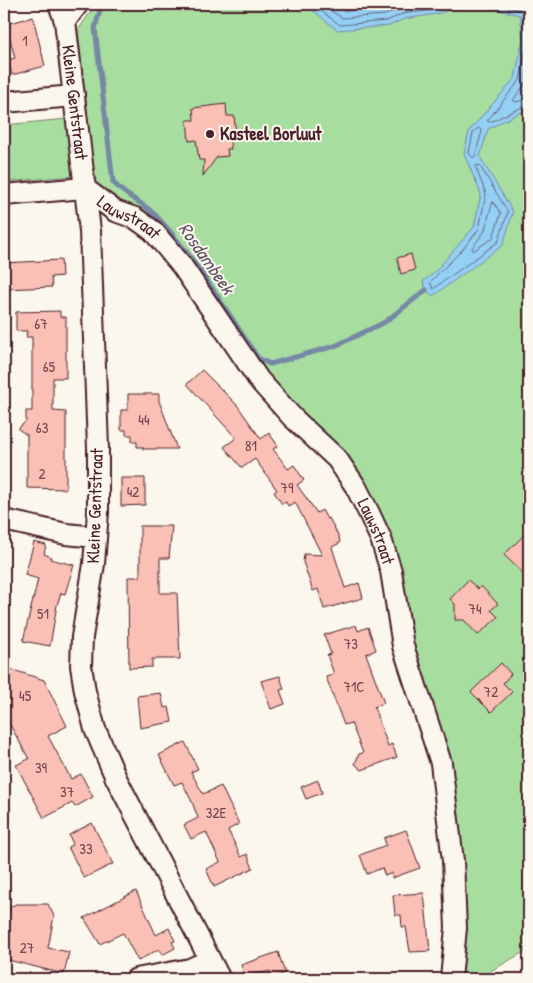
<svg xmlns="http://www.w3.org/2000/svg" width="533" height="983" font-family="'Patrick Hand',sans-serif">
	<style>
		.green { fill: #a8dda0; stroke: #797e66 }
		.water { fill: #94cff4; stroke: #7689a4 }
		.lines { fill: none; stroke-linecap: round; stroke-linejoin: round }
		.shore { stroke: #68657b; stroke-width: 1 }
		.stream { stroke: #7689a4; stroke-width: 5 }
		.building { fill: #fabfb5; stroke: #4a1f2b }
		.street-casing { stroke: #4a1f2b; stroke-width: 24 }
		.street { stroke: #fbf7ec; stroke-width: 20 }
		.poi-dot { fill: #4a1f2b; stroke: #fbf7ec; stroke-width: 2 }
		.labels { text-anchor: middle; stroke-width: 4; stroke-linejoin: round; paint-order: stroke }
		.number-label { font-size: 15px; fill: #76474e }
		.street-label { font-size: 18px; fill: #4a1f2b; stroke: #fbf7ec }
		.poi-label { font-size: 18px; font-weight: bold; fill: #4a1f2b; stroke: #fbf7ec; text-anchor: start }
		.water-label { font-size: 19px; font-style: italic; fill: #605467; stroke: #fbf7ec }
	</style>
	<rect width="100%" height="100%" fill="#fbf7ec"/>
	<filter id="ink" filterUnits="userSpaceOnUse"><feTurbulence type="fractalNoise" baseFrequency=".02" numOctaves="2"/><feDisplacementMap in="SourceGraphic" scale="10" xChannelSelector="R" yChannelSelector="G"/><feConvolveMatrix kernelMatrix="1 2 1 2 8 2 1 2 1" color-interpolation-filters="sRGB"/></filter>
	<g filter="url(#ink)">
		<path class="green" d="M96,4H529V949L477,979H459L444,757L344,455L289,400L211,304L161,226L96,193L78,30Z
			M67,119L74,176L4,182V125Z"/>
		<path class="water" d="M305,4H529V108L488,129L480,157L513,212L503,245L433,296L426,290L423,281L433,274L474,227L481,194L464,154L469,131L515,78L523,38L520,15L482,6L460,7L436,14L404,19L389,26L337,30Z"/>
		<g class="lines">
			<path class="shore" d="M312,4L340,25L387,21L402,14L435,10L453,4
				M321,4L342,18L385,15L401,8L431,4
				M334,4L344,11L383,8L392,4
				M498,4L524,12L528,38L520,80L487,121L490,122L529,104
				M529,68L526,83L513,100L516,102L529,98
				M479,128L482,131L475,156L473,158L469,153L473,133Z
				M477,165L480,166L508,212L498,242L433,289L430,282L463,249L479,229L486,194L476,168Z
				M493,202L501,213L493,238L473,251L472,248L484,232Z"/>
			<path class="stream" d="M102,4L95,28L113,182C126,198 145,202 160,220C197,261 227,312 258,358L270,364L335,346L385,322L426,290"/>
		</g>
		<path class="building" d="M33,17L45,66L12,75L8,60L15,58L6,24Z
			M226,104L227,116H234L236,134L229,135L231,149H227L228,156L217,157L203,176L204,160H199L196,140L189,141L187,120H194L193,108Z
			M411,254L415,270L401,274L397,258Z
			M61,260L62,276L51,277L52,287L4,289V263Z
			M60,311V317H66V378H53V411L66,412V489L27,488V435L18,429L26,421V411H32V337H26L27,331H16V312Z
			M202,370L237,405L261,439L269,433L278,446L273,449L288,469L294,465L304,480L297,485L317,513L322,510L327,519L329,518L339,537L340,543L332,547L345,588L359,583L363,598L324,609L318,589L313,591L303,562L304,554L322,555L295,502L288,506L286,502L282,504L274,492L277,490L255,459L242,468L224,447L236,438L187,384Z
			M128,394H159V401L177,449H143V447H137V442H132V435H126V430H121V410H128Z
			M121,478H145V505L121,506Z
			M140,526H172L169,558H160V593H177L180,659H152V667L129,668L128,577H140Z
			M529,530V579L504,555Z
			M34,542L46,545L44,554L51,557L50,559L74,565L65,594L61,593L57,605L50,646L23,641L38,579L25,575Z
			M468,580L478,589L481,586L498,604L491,610L498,617L478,635L464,620H455V604L450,599Z
			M356,625L358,631L368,627L376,650L366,654L384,703L374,707L388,746L392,744L397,757L362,770L355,764L359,754L363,753L351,723L344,725L326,677L334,674L327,655L331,654L324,635Z
			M501,663L511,674L503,683L512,692L491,712L471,692Z
			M4,667L44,680L67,726L48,736L71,779L81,774L93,797L75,807L72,803L44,818L16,765L29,759L4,714Z
			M280,676L284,689L280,690L285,704L271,709L261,681Z
			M161,693L164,708L169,707L172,722L140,728L137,696Z
			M185,742L198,769L191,772L203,794L221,786L239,824L228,830L241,857L247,854L253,868L214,887L206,869L220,862L206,832L191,839L184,825L198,818L192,802L182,782L174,785L159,755Z
			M318,780L322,793L306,799L301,787Z
			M92,823L113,864L84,878L68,847L73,844L69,835Z
			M406,830L420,868L392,878V873L385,876L382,868L367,874L360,855L386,845L384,838Z
			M136,891L156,935L169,928L175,941L172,942L175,948L162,955L159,949L138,961L123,933L100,944L84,918Z
			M424,893L430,951L410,952L406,927H402L401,915H395L393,895Z
			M16,904H48L54,916L48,948L69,952L64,974L4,959V936L10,907Z
			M278,952L285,973L272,978L270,971L245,977L241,965Z"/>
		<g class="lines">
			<defs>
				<g id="street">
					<path id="s1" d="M59,4L65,21L90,231L98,448V512L94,564L82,637L81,666L85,691L95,729L116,778L220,979"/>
					<path d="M65,21L78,4"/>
					<path d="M4,102L74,96"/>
					<path id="s2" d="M84,188L115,211L135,218L153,231L182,266L259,380L292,417L337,459L356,487L369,513L381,539L391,571L403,646L441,763L453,861L456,928L451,979"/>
					<path d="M4,195L84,188"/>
					<path d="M4,520L66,534L96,537"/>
					<path d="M136,979L190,969L208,961"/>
				</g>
			</defs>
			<use href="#street" class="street-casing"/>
			<use href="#street" class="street"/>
		</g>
	</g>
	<circle class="poi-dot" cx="210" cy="134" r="5"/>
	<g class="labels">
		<g class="number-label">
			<text x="25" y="46">1</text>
			<text x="41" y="329">67</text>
			<text x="49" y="372">65</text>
			<text x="144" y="425">44</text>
			<text x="42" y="433">63</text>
			<text x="251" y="451">81</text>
			<text x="42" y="479">2</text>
			<text x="287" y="493">79</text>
			<text x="133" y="497">42</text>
			<text x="475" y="614">74</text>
			<text x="43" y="619">51</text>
			<text x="351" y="649">73</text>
			<text x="354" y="692">71C</text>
			<text x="491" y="697">72</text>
			<text x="25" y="701">45</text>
			<text x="41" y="773">39</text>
			<text x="67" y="797">37</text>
			<text x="216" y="818">32E</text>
			<text x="86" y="854">33</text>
			<text x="27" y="953">27</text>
		</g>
		<g class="street-label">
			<text dy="6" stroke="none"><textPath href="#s1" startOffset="100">Kleine Gentstraat</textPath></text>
			<text dy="6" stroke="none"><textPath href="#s2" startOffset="54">Lauwstraat</textPath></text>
			<text transform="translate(95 506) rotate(-88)" y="6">Kleine Gentstraat</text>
			<text dy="6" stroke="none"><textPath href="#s2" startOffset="459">Lauwstraat</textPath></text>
		</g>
		<g class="poi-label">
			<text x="220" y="140">Kasteel Borluut</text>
		</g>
		<g class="water-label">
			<text transform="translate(207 258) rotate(55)" y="7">Rosdambeek</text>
		</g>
	</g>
	<rect width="533" height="983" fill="none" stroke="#fbf7ec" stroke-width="20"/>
	<rect x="10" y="10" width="513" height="963" fill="none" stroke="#4a1f2b" stroke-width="2" filter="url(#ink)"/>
</svg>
